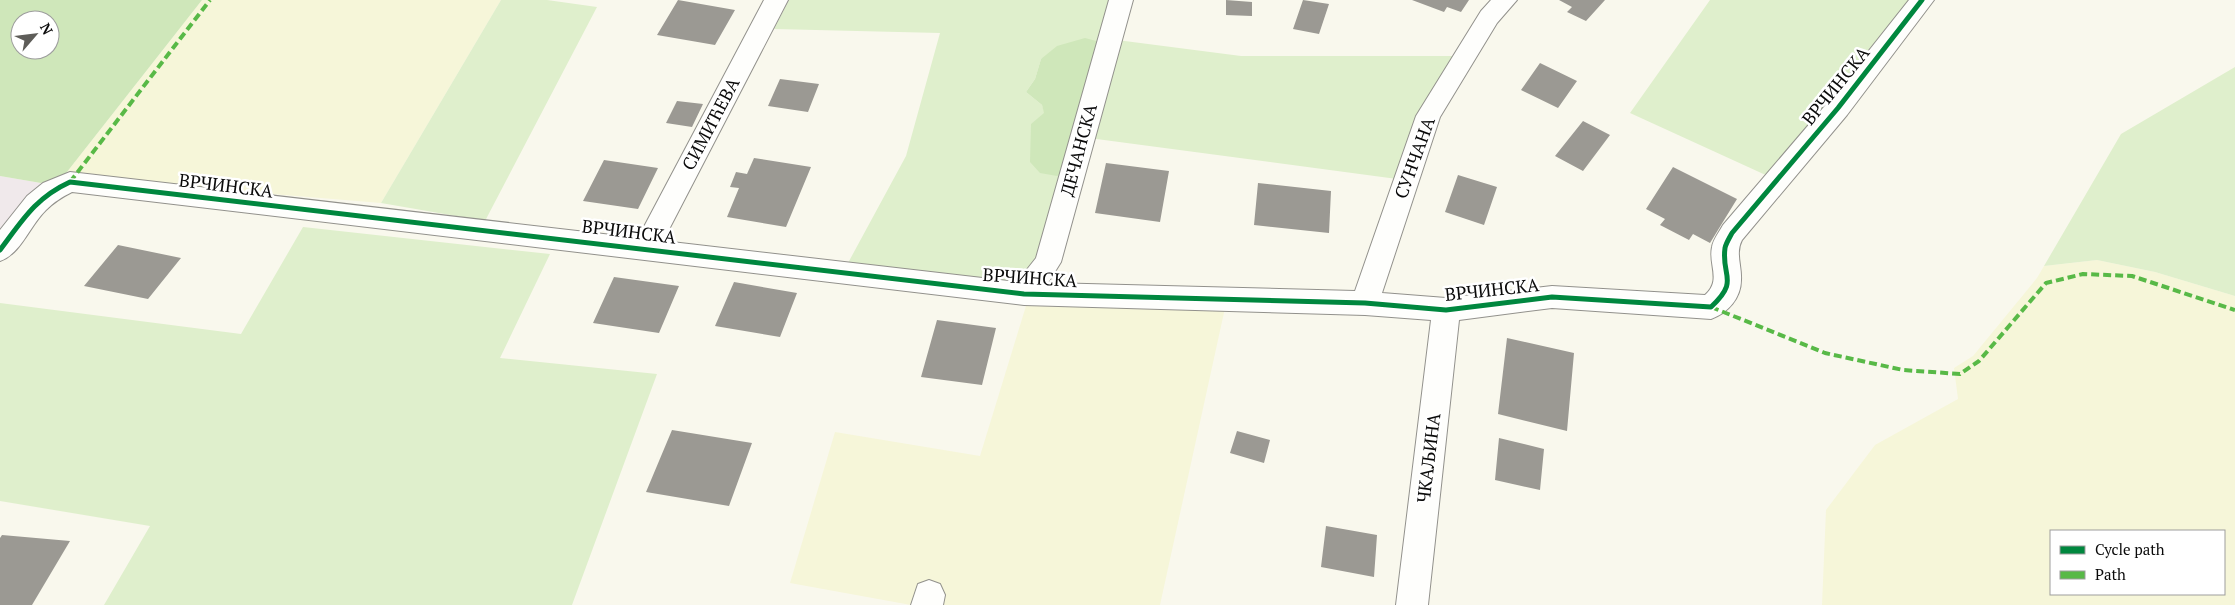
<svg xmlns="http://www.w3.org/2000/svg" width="2235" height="605" font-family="'PT Serif',serif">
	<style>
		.industrial { fill: #f0e9eb }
		.farmland { fill: #f6f6d9; fill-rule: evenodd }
		.green { fill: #dfefcc }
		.forest { fill: #cfe7ba; fill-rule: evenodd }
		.building { fill: #9b9993 }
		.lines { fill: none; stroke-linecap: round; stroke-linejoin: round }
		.minor-casing { stroke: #92918c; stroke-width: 2 }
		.minor { fill: #fefefc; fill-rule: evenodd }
		.quiet { stroke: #58b947; stroke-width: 4; stroke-dasharray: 8 4; stroke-linecap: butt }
		.cycleway-casing { stroke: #fff; stroke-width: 8 }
		.cycleway { stroke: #00873e; stroke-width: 5 }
		.labels { text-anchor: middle; stroke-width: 5; stroke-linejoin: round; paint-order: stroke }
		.street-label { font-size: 18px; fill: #0a0a0a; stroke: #fff }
	</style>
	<rect width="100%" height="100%" fill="#f9f8ed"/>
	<path class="industrial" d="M0,176L41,183L0,236Z"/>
	<path class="farmland" d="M202,0H501L381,203L63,177Z
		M2097,260L2155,272L2235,296V605H1822L1826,510L1875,445L1958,399L1954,368L1973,356L2037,278L2044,266ZM2051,531H2224V594H2051Z
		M1026,306L1225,308L1160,605H911L790,583L835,432L980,456Z"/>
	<path class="green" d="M501,0H547L597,7L485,221L381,203Z
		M789,0H1113L1100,42L1041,59L1035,79L1026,92L1042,105L1065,172L1039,258L1018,286L848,263L906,156L940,33L774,29Z
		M1710,0H1910L1770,177L1630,113Z
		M1117,40L1241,56H1455L1397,179L1089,138Z
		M2235,67V296L2155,272L2097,260L2044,266L2121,134Z
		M303,227L550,254L500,358L657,374L572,605H104L150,526L0,501V303L241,334Z"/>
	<path class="forest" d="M0,0H202L63,177L41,183L0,176ZM20,20H50V50H20Z
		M1085,38L1100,42L1065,172L1057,176L1040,173L1030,162L1031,124L1044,113L1042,105L1026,92L1035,79L1041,59L1057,46Z"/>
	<path class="building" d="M678,0L735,10L715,45L657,35Z
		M1226,0L1252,2V16L1226,15Z
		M1303,0L1329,4L1319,34L1293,29Z
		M1412,0H1469L1461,12L1447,7L1444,12Z
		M1559,0H1605L1586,21L1567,12L1572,7Z
		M1540,63L1577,81L1558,108L1521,90Z
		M780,79L819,84L808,112L768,106Z
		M677,101L703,104L692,127L666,123Z
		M1583,121L1610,135L1583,171L1555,156Z
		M754,158L811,167L786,227L727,217L739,188L730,187L736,172L747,174Z
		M604,160L658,168L638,209L583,201Z
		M1106,163L1169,171L1160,222L1095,213Z
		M1673,167L1737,199L1710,243L1693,234L1689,240L1660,225L1665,219L1646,209Z
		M1458,175L1497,187L1484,225L1445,212Z
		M1258,183L1331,191L1329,233L1254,225Z
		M118,245L181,258L148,299L84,286Z
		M614,277L679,286L659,333L593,323Z
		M734,282L797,293L780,337L715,326Z
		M937,320L996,328L982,385L921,377Z
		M1507,338L1574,353L1567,431L1498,414Z
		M672,430L752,443L729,506L646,492Z
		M1237,431L1270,440L1264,463L1230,453Z
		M1499,438L1544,449L1540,490L1495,480Z
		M1326,526L1377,535L1374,577L1321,567Z
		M2,535L70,541L32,605H0V538Z"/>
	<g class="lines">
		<defs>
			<path id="minor" d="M764,0H788L663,241L1017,282L1036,258L1109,0H1133L1061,262L1048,283L1355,291L1416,116L1481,11L1491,0H1517L1497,23L1440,117L1382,293L1446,298L1552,286L1705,295C1722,280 1708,265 1712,247C1713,240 1719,232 1723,225L1829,101L1909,0H1934L1847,115L1742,240C1735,253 1742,266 1741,280C1741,298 1728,313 1711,319L1552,308L1459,320L1428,605H1396L1431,320L1365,315L1024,305L72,192C62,197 54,202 46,210C30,225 21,254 0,261V230L27,196L43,183L70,172L638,238Z
				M929,580L940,584L945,595L943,605H911L918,584Z"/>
		</defs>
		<use href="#minor" class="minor-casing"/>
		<use href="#minor" class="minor"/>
		<path class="quiet" d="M70,182L210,0
			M1711,307L1825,353L1903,370L1960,374L1979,361L2046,283L2083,274L2132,276L2235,310"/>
		<defs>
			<path id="cycleway" d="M0,250C22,221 35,198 70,182L1024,294L1365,303L1446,310L1552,297L1711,307C1740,280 1721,277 1725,248C1726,243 1730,237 1732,233L1838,108L1922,0"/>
		</defs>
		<use href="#cycleway" class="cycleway-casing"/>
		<use href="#cycleway" class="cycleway"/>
	</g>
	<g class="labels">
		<g class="street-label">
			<text transform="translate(1836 86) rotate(-51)" y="6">ВРЧИНСКА</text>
			<text transform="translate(711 124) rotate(-62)" y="6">СИМИЋЕВА</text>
			<text transform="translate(1079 150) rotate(-75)" y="6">ДЕЧАНСКА</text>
			<text transform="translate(1415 158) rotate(-70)" y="6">СУНЧАНА</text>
			<text transform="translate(226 186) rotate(7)" y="6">ВРЧИНСКА</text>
			<text transform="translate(629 232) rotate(7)" y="6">ВРЧИНСКА</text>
			<text transform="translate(1030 278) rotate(4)" y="6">ВРЧИНСКА</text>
			<text transform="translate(1492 290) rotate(-6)" y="6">ВРЧИНСКА</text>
			<text transform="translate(1429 458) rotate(-83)" y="6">ЧКАЉИНА</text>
		</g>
	</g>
	<rect x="2050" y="530" width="175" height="65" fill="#ffffff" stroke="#9d9d9d"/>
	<rect x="2060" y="546" width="25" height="8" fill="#00873e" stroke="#9d9d9d"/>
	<text x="2095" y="555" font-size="15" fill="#0a0a0a">Cycle path</text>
	<rect x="2060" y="571" width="25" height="8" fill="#58b947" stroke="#9d9d9d"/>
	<text x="2095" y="580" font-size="15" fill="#0a0a0a">Path</text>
	<g transform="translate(35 35) rotate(62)"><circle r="24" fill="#ffffff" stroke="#9d9d9d"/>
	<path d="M0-4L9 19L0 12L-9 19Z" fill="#5e5d59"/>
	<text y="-8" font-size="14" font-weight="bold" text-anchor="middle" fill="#0a0a0a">N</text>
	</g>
</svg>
